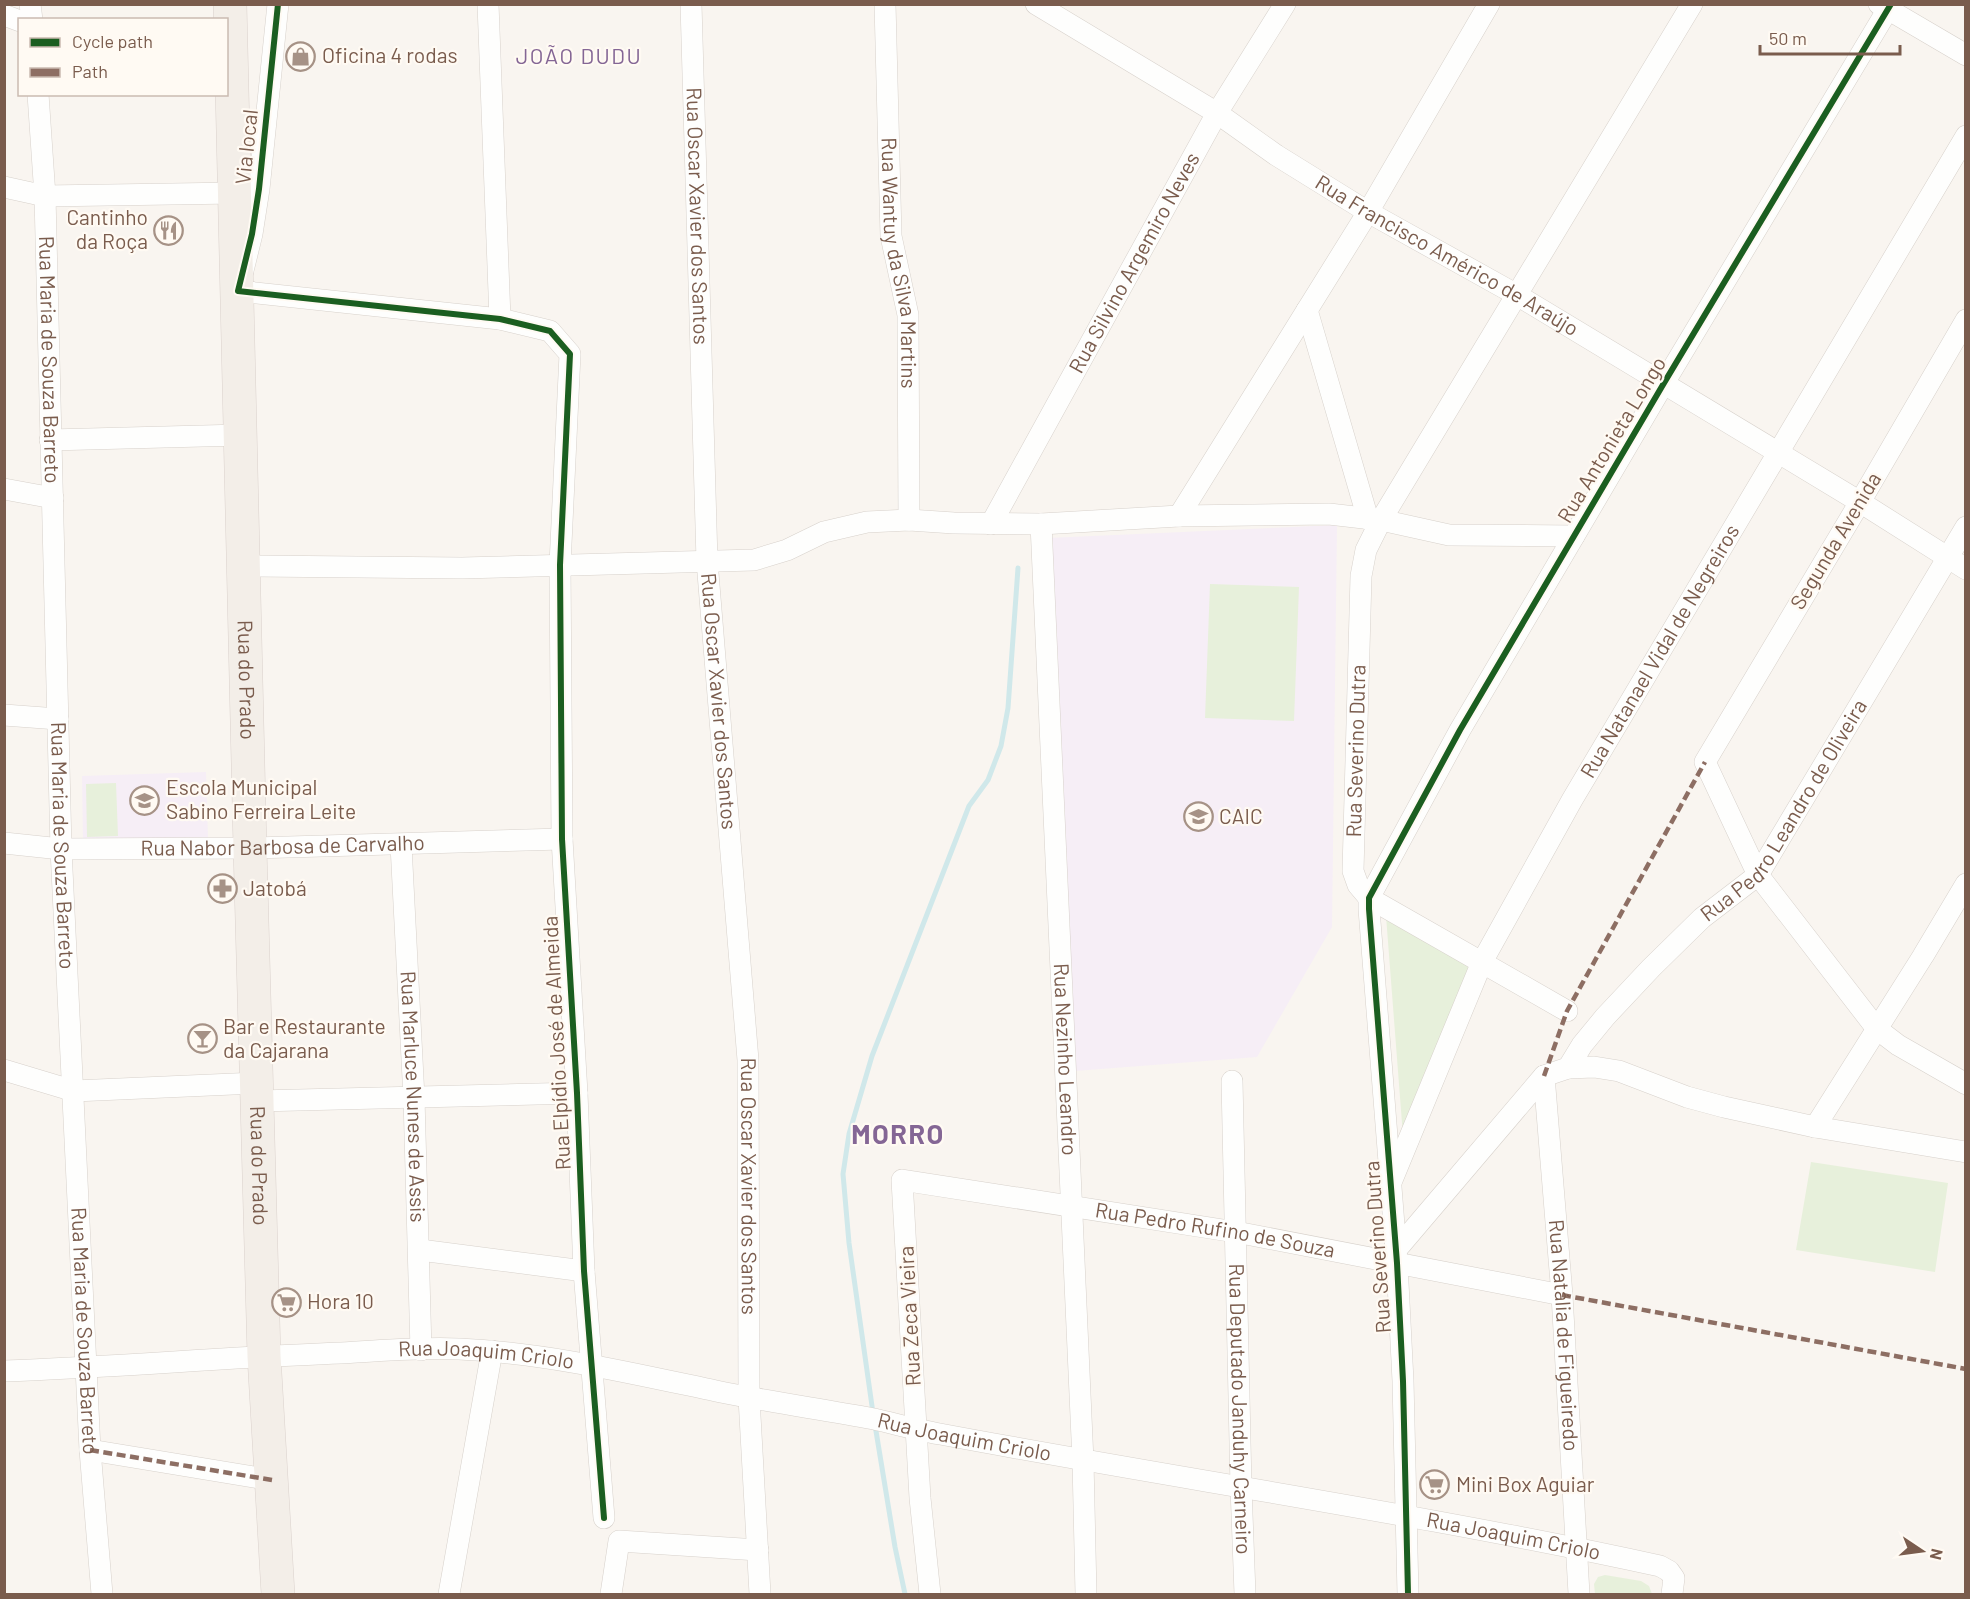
<svg xmlns="http://www.w3.org/2000/svg" width="1970" height="1599" font-family="Barlow,sans-serif">
	<style>
		.education { fill: #f6eef6 }
		.green { fill: #e7f0db }
		.lines { fill: none; stroke-linecap: round; stroke-linejoin: round }
		.stream { stroke: #d0e8ea; stroke-width: 5 }
		.street-casing { stroke: #d7d1cb; stroke-width: 22 }
		.primary-casing { stroke: #dad1cc; stroke-width: 34 }
		.street { stroke: #fefefd; stroke-width: 21 }
		.primary { stroke: #f3eee8; stroke-width: 33 }
		.quiet { stroke: #8d6e63; stroke-width: 4.5; stroke-dasharray: 9 4.5; stroke-linecap: butt }
		.cycleway-casing { stroke: #fffaf3; stroke-width: 10 }
		.cycleway { stroke: #1b5e20; stroke-width: 6 }
		.labels { text-anchor: middle; stroke-width: 4.5; stroke-linejoin: round; paint-order: stroke }
		.poi-label { font-size: 21px; fill: #7a5c4d; stroke: #fffaf3; text-anchor: start }
		.street-label { font-size: 21px; fill: #7a5c4d; stroke: #fffaf3 }
		.neighbourhood-label { font-size: 22px; letter-spacing: 1.5px; fill: #846695; stroke: #fffaf3 }
		.district-label { font-size: 27px; font-weight: bold; letter-spacing: 1.5px; fill: #846695; stroke: #fffaf3 }
	</style>
	<rect width="100%" height="100%" fill="#f9f5f0"/>
	<path class="education" d="M1337,525L1332,927L1257,1057L1075,1071L1048,538Z
		M206,772L208,838L83,841L82,776Z"/>
	<path class="green" d="M1210,584L1299,587L1294,721L1205,718Z
		M116,783L118,836L87,837L86,784Z
		M1386,916L1474,965L1403,1136Z
		M1811,1162L1948,1183L1935,1272L1796,1250Z
		M1605,1575L1641,1581L1649,1586L1652,1594H1595L1594,1584L1598,1577Z"/>
	<g class="lines">
		<path class="stream" d="M873,1413L849,1243L843,1174L849,1134L872,1056L969,806L988,780L1001,746L1008,708L1018,568
			M875,1425L895,1547L905,1594"/>
		<defs>
			<g id="street">
				<path d="M30,4L32,20"/>
				<path d="M278,4L259,189L252,234L238,291L500,319L550,331L570,354L560,565L562,839L577,1093L584,1271L604,1518"/>
				<path d="M488,4L500,319"/>
				<path id="s1" d="M691,4L707,561L748,1060L749,1398L760,1594"/>
				<path id="s2" d="M885,4L891,236L908,315L909,520"/>
				<path id="s3" d="M1036,4L1217,113L1276,155L1368,212L1517,295L1860,502L1966,569"/>
				<path d="M1879,4L1966,55"/>
				<path d="M4,15L20,21"/>
				<path id="s4" d="M38,94L45,196L61,849L90,1450L102,1594"/>
				<path d="M4,187L45,196L235,193"/>
				<path d="M1307,310L1368,519"/>
				<path d="M1966,320L1860,502L1705,762L1758,875L1877,1029L1898,1045L1966,1084"/>
				<path d="M50,440L241,435"/>
				<path d="M4,489L53,498"/>
				<path d="M1179,516L1368,212L1489,4"/>
				<path id="s5" d="M991,524L1217,113L1285,4"/>
				<path id="s6" d="M1041,524L1083,1461L1086,1594"/>
				<path d="M244,566L462,568L754,560L787,550L824,532L867,522L909,520L954,523L1041,524L1179,516L1329,514L1381,520L1449,535L1574,536"/>
				<path d="M4,715L58,719"/>
				<path id="s7" d="M4,843L61,849L250,848L562,839"/>
				<path id="s8" d="M401,845L414,1098L421,1350"/>
				<path id="s9" d="M1567,1011L1369,898L1358,885L1353,871L1361,576L1366,550L1381,520L1692,4"/>
				<path id="s10" d="M1568,1068L1582,1045L1605,1017L1651,968L1702,918L1758,875L1966,527"/>
				<path d="M4,1070L74,1091L258,1083"/>
				<path id="s11" d="M1544,1076L1562,1295L1579,1594"/>
				<path id="s12" d="M1232,1081L1241,1487L1245,1594"/>
				<path d="M258,1101L577,1093"/>
				<path d="M1815,1127L1923,956L1966,884"/>
				<path id="s13" d="M1392,1180L1482,962L1572,800L1966,136"/>
				<path d="M420,1250L584,1271"/>
				<path d="M1396,1250L1544,1076L1568,1068L1594,1067L1619,1071L1687,1097L1724,1107L1815,1127L1966,1152"/>
				<path id="s14" d="M4,1371C117,1367 229,1357 341,1353C380,1351 420,1347 459,1349C546,1353 631,1373 716,1391C769,1402 821,1409 874,1419C896,1424 917,1430 940,1434C1180,1479 1422,1514 1660,1566L1669,1571L1674,1578L1672,1594"/>
				<path d="M90,1450L272,1480"/>
				<path d="M449,1594L492,1351"/>
				<path d="M611,1594L619,1541L758,1550"/>
				<path id="s15" d="M930,1594L920,1498L902,1180L1236,1232L1562,1295"/>
				<path d="M1408,1594L1403,1381L1397,1263L1369,909V898L1460,730L1664,383L1891,4"/>
			</g>
			<g id="primary">
				<path id="s16" d="M230,4L250,848L264,1356L278,1594"/>
			</g>
		</defs>
		<use href="#street" class="street-casing"/>
		<use href="#primary" class="primary-casing"/>
		<use href="#street" class="street"/>
		<use href="#primary" class="primary"/>
		<path class="quiet" d="M1544,1076L1567,1011L1705,762
			M1562,1295L1966,1369
			M90,1450L272,1480"/>
		<defs>
			<path id="cycleway" d="M278,4L259,189L252,234L238,291L500,319L550,331L570,354L560,565L562,839L577,1093L584,1271L604,1518
				M1408,1594L1403,1381L1397,1263L1369,909V898L1460,730L1664,383L1891,4"/>
		</defs>
		<use href="#cycleway" class="cycleway-casing"/>
		<use href="#cycleway" class="cycleway"/>
	</g>
	<defs>
		<symbol id="shop-ring" viewBox="-11 -11 22 22"><circle r="9.5" fill="#fffaf3" stroke="#a69286" stroke-width="1.5"/><path d="M-5-2.5h2.3a2.7 3.5 0 0 1 5.4 0H5L5.5 6h-11ZM-1.5-2.5h3a1.5 2.3 0 0 0-3 0Z" fill="#a69286"/></symbol>
		<symbol id="restaurant-ring" viewBox="-11 -11 22 22"><circle r="9.5" fill="#fffaf3" stroke="#a69286" stroke-width="1.5"/><path d="M-5-6h1v4h1v-4h1v4h1v-4h1v5L-1.5 .5V6h-2V.5L-5-1ZM5-6V6H3V1.5H1.5Q1.5-4 5-6Z" fill="#a69286"/></symbol>
		<symbol id="school-ring" viewBox="-11 -11 22 22"><circle r="9.5" fill="#fffaf3" stroke="#a69286" stroke-width="1.5"/><path d="M0-5L7-2L0 1L-7-2ZM-4 1L0 2.5L4 1V4Q0 6-4 4Z" fill="#a69286"/></symbol>
		<symbol id="pharmacy-ring" viewBox="-11 -11 22 22"><circle r="9.5" fill="#fffaf3" stroke="#a69286" stroke-width="1.5"/><path d="M-2-6h4v4h4v4h-4v4h-4v-4h-4v-4h4Z" fill="#a69286"/></symbol>
		<symbol id="bar-ring" viewBox="-11 -11 22 22"><circle r="9.5" fill="#fffaf3" stroke="#a69286" stroke-width="1.5"/><path d="M-6-5H6L.8 .8V4.5H3.5V6h-7V4.5H-.8V.8Z" fill="#a69286"/></symbol>
		<symbol id="supermarket-ring" viewBox="-11 -11 22 22"><circle r="9.5" fill="#fffaf3" stroke="#a69286" stroke-width="1.5"/><path d="M-6-5.5h2.5l.6 2H6L4.5 2H-2.5L-4.4-4H-6ZM-1.5 3.2a1.3 1.3 0 1 0 .1 0ZM3 3.2a1.3 1.3 0 1 0 .1 0Z" fill="#a69286"/></symbol>
	</defs>
	<g fill-rule="evenodd">
		<use href="#shop-ring" x="284" y="40" width="33" height="33"/>
		<use href="#restaurant-ring" x="152" y="214" width="33" height="33"/>
		<use href="#school-ring" x="128" y="784" width="33" height="33"/>
		<use href="#school-ring" x="1182" y="800" width="33" height="33"/>
		<use href="#pharmacy-ring" x="206" y="872" width="33" height="33"/>
		<use href="#bar-ring" x="186" y="1022" width="33" height="33"/>
		<use href="#supermarket-ring" x="270" y="1286" width="33" height="33"/>
		<use href="#supermarket-ring" x="1418" y="1468" width="33" height="33"/>
	</g>
	<g class="labels">
		<g class="poi-label">
			<text x="322" y="63">Oficina 4 rodas</text>
			<text x="148" y="225" text-anchor="end">Cantinho<tspan x="148" dy="24">da Roça</tspan></text>
			<text x="166" y="795">Escola Municipal<tspan x="166" dy="24">Sabino Ferreira Leite</tspan></text>
			<text x="1219" y="824">CAIC</text>
			<text x="243" y="896">Jatobá</text>
			<text x="223" y="1034">Bar e Restaurante<tspan x="223" dy="24">da Cajarana</tspan></text>
			<text x="307" y="1309">Hora 10</text>
			<text x="1456" y="1492">Mini Box Aguiar</text>
		</g>
		<g class="street-label">
			<text transform="translate(247 147) rotate(-84)" y="7">Via local</text>
			<text dy="7" stroke="none"><textPath href="#s1" startOffset="212">Rua Oscar Xavier dos Santos</textPath></text>
			<text dy="7" stroke="none"><textPath href="#s3" startOffset="482">Rua Francisco Américo de Araújo</textPath></text>
			<text dy="7" stroke="none"><textPath href="#s2" startOffset="260">Rua Wantuy da Silva Martins</textPath></text>
			<text dy="7" stroke="none"><textPath href="#s5" startOffset="298">Rua Silvino Argemiro Neves</textPath></text>
			<text dy="7" stroke="none"><textPath href="#s4" startOffset="266">Rua Maria de Souza Barreto</textPath></text>
			<text transform="translate(1612 440) rotate(-59)" y="7">Rua Antonieta Longo</text>
			<text transform="translate(1836 541) rotate(-59)" y="7">Segunda Avenida</text>
			<text dy="7" stroke="none"><textPath href="#s13" startOffset="594">Rua Natanael Vidal de Negreiros</textPath></text>
			<text dy="7" stroke="none"><textPath href="#s16" startOffset="676">Rua do Prado</textPath></text>
			<text dy="7" stroke="none"><textPath href="#s1" startOffset="698">Rua Oscar Xavier dos Santos</textPath></text>
			<text dy="7" stroke="none"><textPath href="#s9" startOffset="380">Rua Severino Dutra</textPath></text>
			<text dy="7" stroke="none"><textPath href="#s10" startOffset="339">Rua Pedro Leandro de Oliveira</textPath></text>
			<text dy="7" stroke="none"><textPath href="#s4" startOffset="752">Rua Maria de Souza Barreto</textPath></text>
			<text dy="7" stroke="none"><textPath href="#s7" startOffset="279">Rua Nabor Barbosa de Carvalho</textPath></text>
			<text transform="translate(557 1043) rotate(-93)" y="7">Rua Elpídio José de Almeida</text>
			<text dy="7" stroke="none"><textPath href="#s6" startOffset="536">Rua Nezinho Leandro</textPath></text>
			<text dy="7" stroke="none"><textPath href="#s8" startOffset="252">Rua Marluce Nunes de Assis</textPath></text>
			<text dy="7" stroke="none"><textPath href="#s16" startOffset="1162">Rua do Prado</textPath></text>
			<text dy="7" stroke="none"><textPath href="#s1" startOffset="1184">Rua Oscar Xavier dos Santos</textPath></text>
			<text dy="7" stroke="none"><textPath href="#s15" startOffset="732">Rua Pedro Rufino de Souza</textPath></text>
			<text transform="translate(1378 1247) rotate(-94)" y="7">Rua Severino Dutra</text>
			<text transform="translate(910 1316) rotate(-93)" y="7">Rua Zeca Vieira</text>
			<text dy="7" stroke="none"><textPath href="#s4" startOffset="1238">Rua Maria de Souza Barreto</textPath></text>
			<text dy="7" stroke="none"><textPath href="#s11" startOffset="260">Rua Natália de Figueiredo</textPath></text>
			<text dy="7" stroke="none"><textPath href="#s14" startOffset="483">Rua Joaquim Criolo</textPath></text>
			<text dy="7" stroke="none"><textPath href="#s12" startOffset="328">Rua Deputado Janduhy Carneiro</textPath></text>
			<text dy="7" stroke="none"><textPath href="#s14" startOffset="969">Rua Joaquim Criolo</textPath></text>
			<text dy="7" stroke="none"><textPath href="#s14" startOffset="1527">Rua Joaquim Criolo</textPath></text>
		</g>
		<g class="neighbourhood-label">
			<text x="579" y="64">JOÃO DUDU</text>
		</g>
		<g class="district-label">
			<text x="898" y="1144">MORRO</text>
		</g>
	</g>
	<rect width="1970" height="1599" fill="none" stroke="#7a5c4d" stroke-width="12"/>
	<rect x="18" y="18" width="210" height="78" fill="#fffaf3" stroke="#cabbb1" stroke-width="1.5"/>
	<rect x="30" y="38" width="30" height="9" fill="#1b5e20" stroke="#cabbb1" stroke-width="1.5"/>
	<text x="72" y="48" font-size="18" fill="#7a5c4d">Cycle path</text>
	<rect x="30" y="68" width="30" height="9" fill="#8d6e63" stroke="#cabbb1" stroke-width="1.5"/>
	<text x="72" y="78" font-size="18" fill="#7a5c4d">Path</text>
	<g transform="translate(1922 1551) rotate(103)" stroke="#fffaf3" stroke-width="4.5" paint-order="stroke">
	<path d="M0-4.5L10 22L0 15L-10 22Z" fill="#7a5c4d"/>
	<text y="-9" font-size="16" font-weight="bold" text-anchor="middle" fill="#7a5c4d">N</text>
	</g>
	<path d="M1760 45v9h140v-9" fill="none" stroke="#7a5c4d" stroke-width="3"/>
	<text x="1769" y="45" font-size="18" fill="#7a5c4d" stroke="#fffaf3" stroke-width="4.5" paint-order="stroke">50 m</text>
</svg>
